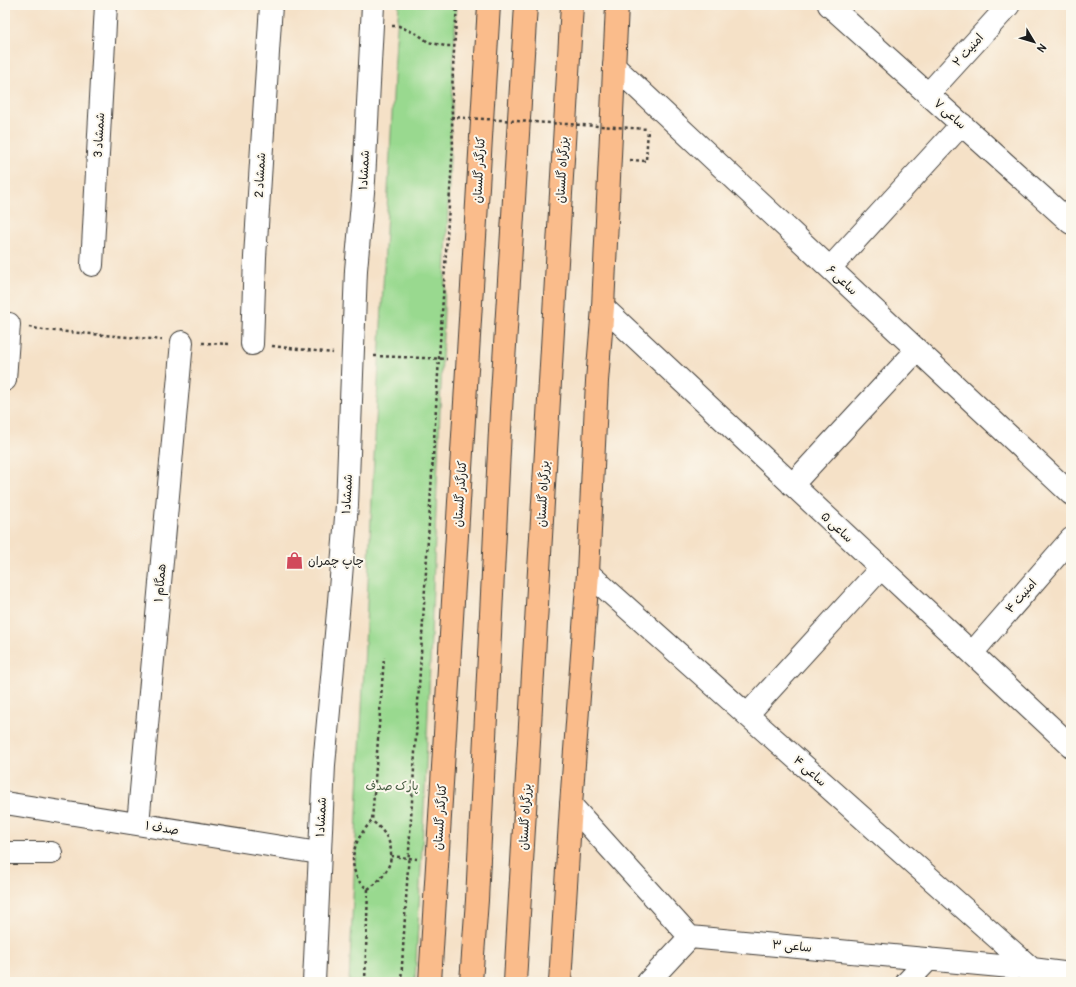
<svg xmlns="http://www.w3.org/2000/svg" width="1076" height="987" font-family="Pangolin,'Playpen Sans Arabic',sans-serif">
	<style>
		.green { fill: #99d98f; stroke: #5a7a56 }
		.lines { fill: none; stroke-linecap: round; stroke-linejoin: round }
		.minor-casing { stroke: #3d3a36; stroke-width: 24 }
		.major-casing { stroke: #3d3a36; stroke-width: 24 }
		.highway-casing { stroke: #3d3a36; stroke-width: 24 }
		.path { stroke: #3d3a36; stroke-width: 2.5; stroke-dasharray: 3 3; stroke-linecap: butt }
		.minor { stroke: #fff; stroke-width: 22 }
		.major { stroke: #fabc8b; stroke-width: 22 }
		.highway { stroke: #fabc8b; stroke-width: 22 }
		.path-bridge { stroke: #3d3a36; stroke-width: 2.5; stroke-dasharray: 3 3; stroke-linecap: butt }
		.labels { text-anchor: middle; stroke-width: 4; stroke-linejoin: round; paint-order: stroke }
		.street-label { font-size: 12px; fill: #1c1c1c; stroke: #fbf7ec }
		.poi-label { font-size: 12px; fill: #1c1c1c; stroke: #fbf7ec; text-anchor: start }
		.park-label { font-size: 12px; fill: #485e44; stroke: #fbf7ec }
	</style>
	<rect width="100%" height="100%" fill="#fbf7ec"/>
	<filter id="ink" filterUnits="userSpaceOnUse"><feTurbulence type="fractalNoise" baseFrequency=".025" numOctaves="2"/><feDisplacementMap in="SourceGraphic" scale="8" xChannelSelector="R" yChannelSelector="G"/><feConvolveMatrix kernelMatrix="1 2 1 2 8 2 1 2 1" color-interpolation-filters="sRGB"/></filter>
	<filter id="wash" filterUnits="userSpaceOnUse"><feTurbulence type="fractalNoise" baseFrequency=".012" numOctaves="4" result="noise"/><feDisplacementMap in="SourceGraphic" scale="16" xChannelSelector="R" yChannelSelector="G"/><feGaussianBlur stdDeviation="0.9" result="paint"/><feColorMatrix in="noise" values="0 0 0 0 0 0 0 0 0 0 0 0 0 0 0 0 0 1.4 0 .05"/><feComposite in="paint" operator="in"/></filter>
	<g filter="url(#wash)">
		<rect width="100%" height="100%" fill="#f5e1c7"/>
		<path class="green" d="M399,5H456L425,790L415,982H349L373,477L396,39Z"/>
	</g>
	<g filter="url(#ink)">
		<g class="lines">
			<defs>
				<path id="minor" d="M829,5L1071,223
					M614,66L1071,494
					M928,94L1009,5
					M92,265L106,5
					M830,268L962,124
					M603,307L1071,746
					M252,344L255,257L271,5
					M5,380L9,324
					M792,485L917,350
					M588,573L1032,969
					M972,653L1071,539
					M747,715L881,568
					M5,803L319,853
					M571,805L690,937L1032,969L1071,974
					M138,824L182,342
					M5,853H51
					M314,982L324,765L339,601L347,505L356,270L364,181L373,5
					M648,982L690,937
					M907,982L929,959"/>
				<path id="major" d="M430,982L489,5
					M560,982L571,805L588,573L597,381L603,307L617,5"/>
				<path id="highway" d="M471,982L477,900L501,410L526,5
					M515,982L572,5"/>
			</defs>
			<use href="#minor" class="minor-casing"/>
			<use href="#major" class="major-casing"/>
			<use href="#highway" class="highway-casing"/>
			<path class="path" d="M392,26H399L419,35L428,42L445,46H454
				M630,160L646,161L648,129
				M29,327L43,330L162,340
				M202,343L231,344
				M272,346L333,353
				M374,356L447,359
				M391,856L417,859
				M368,889C396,871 400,842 372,821
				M365,982L368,889C365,887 361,884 359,881C346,859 356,837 372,821L384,657
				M401,982L439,358L453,145C450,98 454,52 457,5"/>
			<use href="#minor" class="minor"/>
			<use href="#major" class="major"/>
			<use href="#highway" class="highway"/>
			<path class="path-bridge" d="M451,117L648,129"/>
		</g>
	</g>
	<defs>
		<symbol id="shop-bare" viewBox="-9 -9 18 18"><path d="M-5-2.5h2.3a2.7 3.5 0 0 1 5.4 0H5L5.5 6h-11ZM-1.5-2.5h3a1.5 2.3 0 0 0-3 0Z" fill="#d1495b" stroke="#fbf7ec" stroke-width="2.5" paint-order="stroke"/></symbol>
	</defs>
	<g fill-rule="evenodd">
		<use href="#shop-bare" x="282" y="548" width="25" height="25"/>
	</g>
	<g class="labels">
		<g class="street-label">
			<text transform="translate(968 50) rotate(-48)" y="4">امنیت ۲</text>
			<text transform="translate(950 114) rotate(42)" y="4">ساعی ۷</text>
			<text transform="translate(99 135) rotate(-87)" y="4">شمشاد 3</text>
			<text transform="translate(364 170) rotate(-87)" y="4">شمشاد۱</text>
			<text transform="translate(479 170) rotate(-87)" y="4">کنارگذر گلستان</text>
			<text transform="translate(562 170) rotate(-87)" y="4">بزرگراه گلستان</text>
			<text transform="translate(260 175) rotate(-87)" y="4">شمشاد 2</text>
			<text transform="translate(842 280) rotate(43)" y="4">ساعی ۶</text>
			<text transform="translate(347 494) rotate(-87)" y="4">شمشاد۱</text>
			<text transform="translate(460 494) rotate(-86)" y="4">کنارگذر گلستان</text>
			<text transform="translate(543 494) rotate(-87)" y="4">بزرگراه گلستان</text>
			<text transform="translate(837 527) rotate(43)" y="4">ساعی ۵</text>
			<text transform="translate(160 583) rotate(-85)" y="4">همگام ۱</text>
			<text transform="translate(1021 596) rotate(-49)" y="4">امنیت ۴</text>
			<text transform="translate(810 771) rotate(42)" y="4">ساعی ۴</text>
			<text transform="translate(321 817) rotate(-87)" y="4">شمشاد۱</text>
			<text transform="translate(440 817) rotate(-86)" y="4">کنارگذر گلستان</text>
			<text transform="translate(525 817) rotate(-87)" y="4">بزرگراه گلستان</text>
			<text transform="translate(162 828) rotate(9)" y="4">صدف ۱</text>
			<text transform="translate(792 946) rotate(5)" y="4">ساعی ۳</text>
		</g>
		<g class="poi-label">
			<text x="308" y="565">چاپ چمران</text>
		</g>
		<g class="park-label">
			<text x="392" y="790">پارک صدف</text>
		</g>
	</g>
	<rect width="1076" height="987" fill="none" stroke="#fbf7ec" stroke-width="20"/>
	<g transform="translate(1034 42) rotate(128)" stroke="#fbf7ec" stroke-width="3" paint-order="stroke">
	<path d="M0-3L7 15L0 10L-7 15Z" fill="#1c1c1c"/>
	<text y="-6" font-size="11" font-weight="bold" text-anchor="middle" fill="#1c1c1c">N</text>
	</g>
</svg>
